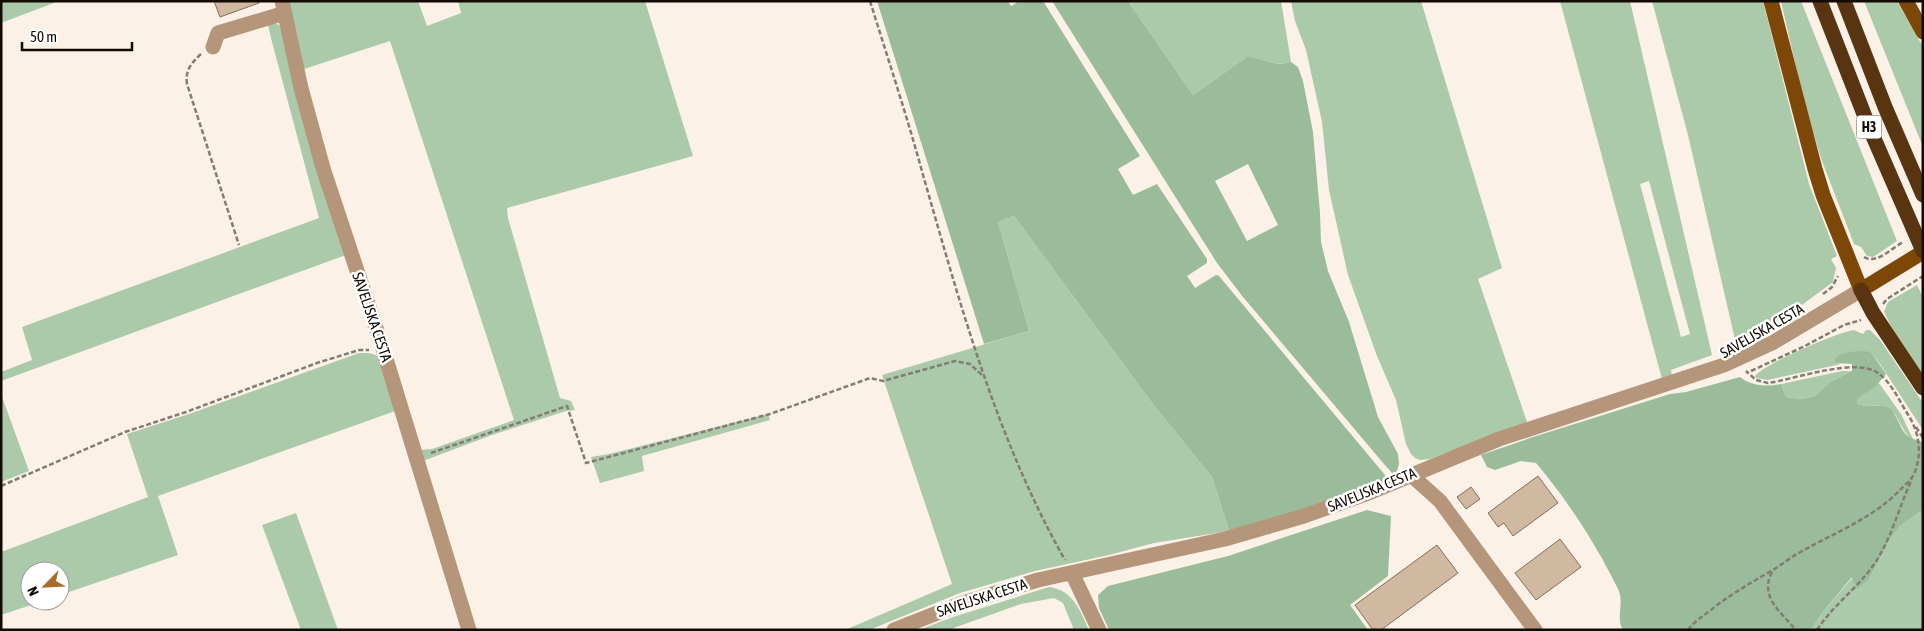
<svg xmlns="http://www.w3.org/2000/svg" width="1924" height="631" font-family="'Asap Condensed',sans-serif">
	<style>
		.green { fill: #abcaaa; fill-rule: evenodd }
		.forest { fill: #9bbc9b; fill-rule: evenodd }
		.building { fill: #d1b8a0; stroke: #856e58 }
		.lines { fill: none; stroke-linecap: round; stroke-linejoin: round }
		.path { stroke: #847b72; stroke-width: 2.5; stroke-dasharray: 5 2.5; stroke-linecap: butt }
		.minor { stroke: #b5967b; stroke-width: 15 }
		.major { stroke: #7d4708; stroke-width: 15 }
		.highway { stroke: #583410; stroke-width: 15 }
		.labels { text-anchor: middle; stroke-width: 5; stroke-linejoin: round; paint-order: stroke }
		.shield { fill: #fff; stroke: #59544f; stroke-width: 1 }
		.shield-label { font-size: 14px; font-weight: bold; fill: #120a03 }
		.street-label { font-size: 15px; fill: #120a03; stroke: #fff }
	</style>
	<rect width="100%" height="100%" fill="#fcf1e7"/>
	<path class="green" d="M1,1H59L1,23Z
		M286,1H418L427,26L461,13L458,1H645L693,156L507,208L508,218L560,398L571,401L575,410L566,411L492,435L423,461L419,450L432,449L514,420L390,41L301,70Z
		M1128,1H1281L1291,62L1279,64L1248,56L1193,95Z
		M1291,1H1421L1502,268L1478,279L1527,422L1430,459L1420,460L1415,458L1411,454L1406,444L1396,400L1377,356L1348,275L1329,190L1322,122L1306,50L1295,21Z
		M1560,1H1630L1712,355L1671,370L1672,376L1662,379ZM1649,181L1690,334L1681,337L1640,184Z
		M1652,1H1763L1809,184L1837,256L1831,259L1836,268L1833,282L1787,316L1736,344L1688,135Z
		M1781,1H1801L1897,241L1873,257L1867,256L1861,247L1854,244L1822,161L1804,103Z
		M1864,1H1897L1923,47V147Z
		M275,23L282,27L346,255L1,381V372L32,360L22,327L319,218L272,42L268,25Z
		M1014,216L1152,403L1212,477L1229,531L1154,543L1109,555L1035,571L960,593L869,630H845L952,584L882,375L1029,331L998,222Z
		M1917,285L1923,297V375L1891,326L1884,312L1888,302Z
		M1854,330L1863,334L1866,330H1870L1880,340L1923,403V430L1880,364L1871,352L1836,363L1841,364L1768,380L1756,378L1755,376C1764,364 1838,332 1854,330Z
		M359,353C365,353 373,352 378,357C385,364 394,398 398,410L158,496L178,555L60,595V571H30V601H43L1,615V552L148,497L127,434L189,414Z
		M1842,371H1852L1830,382L1815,396L1801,399L1786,397L1781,384Z
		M1879,383L1901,414L1913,439L1910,438C1902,430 1899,418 1892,411C1883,401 1867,410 1857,403V399Z
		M1,394L29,471L1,482Z
		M768,414L770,420L642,456L644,471L600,483L591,457L609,454Z
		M1923,510V630H1811L1822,613L1853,577L1869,579L1889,541L1900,526Z
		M296,513L338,630H301L262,525Z
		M1049,587C1073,590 1080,610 1089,630H1074L1063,603L1054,598L1021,604L948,630H919L953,617Z"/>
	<path class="forest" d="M877,1H1008L1011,6L1019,1H1043L1140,156L1118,169L1133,195L1157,184L1207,259V263L1187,276L1195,288L1216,275L1219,276L1385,475L1386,478L1302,510L1229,531L1212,477L1152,403L1014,216L998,222L1029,331L984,344Z
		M1052,1H1128L1193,95L1248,56L1279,64L1291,62L1298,67L1303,81L1313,132L1320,213L1321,242L1328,271L1349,322L1378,417L1398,454L1399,464L1397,471L1393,474L1384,464L1243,297L1217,263ZM1248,164L1278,225L1247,241L1215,181Z
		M1862,351L1871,352L1886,374L1876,386L1857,399V403C1867,410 1882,401 1892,410C1894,412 1894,415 1896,417C1904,432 1903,436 1920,441L1923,445V510L1900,526L1889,541L1869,579L1857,589L1852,577L1822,613L1811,630H1623C1615,617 1625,604 1618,589C1596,544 1568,501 1536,463L1521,461L1495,470L1487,467L1481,455L1533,437L1670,394L1686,392L1740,377C1751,386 1767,387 1781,384L1786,397L1801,399L1815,396L1830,382L1852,371V364L1836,363L1835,359C1842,351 1852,352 1862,351Z
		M1367,510L1391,516L1388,576L1350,605L1368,630H1109L1099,608L1098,595L1108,586L1228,556Z"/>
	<path class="building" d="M214,1H259V3L220,17Z
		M1538,476L1558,503L1513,536L1504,523L1498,527L1488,513Z
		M1471,487L1480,499L1466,509L1457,497Z
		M1560,539L1581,567L1536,600L1515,573Z
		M1437,545L1458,573L1381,630H1373L1355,605Z"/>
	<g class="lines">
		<path class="path" d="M870,1C888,59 907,116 923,175C961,307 997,440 1065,560
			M201,54C191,63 185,71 187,84L239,245
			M1864,257C1876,265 1892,248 1903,242
			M1823,294L1832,287L1838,276
			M1883,304L1887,299L1923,276
			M1751,371L1805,346L1844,325L1861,320
			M1916,427L1923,438
			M431,453L567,406L586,463L770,414L870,378L883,381L955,361L970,364L983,376
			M1,486L125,432L186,412L317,363L359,350H369
			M1772,572C1759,597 1781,612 1796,630
			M1688,630C1695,620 1708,613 1717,605C1735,592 1752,582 1771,571C1780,566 1788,559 1797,554C1833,533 1873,519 1902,488C1906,484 1912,479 1914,474C1923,453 1919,431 1907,413C1899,400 1891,382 1878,373C1855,357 1796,379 1768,383L1756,380L1746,371
			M1817,630C1833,605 1858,588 1875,563C1892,537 1899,507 1912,479"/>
		<path class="minor" d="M282,1L301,88L323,168L383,349L469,630
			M213,47L218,33L285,13
			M1411,475L1440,501L1535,630
			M1072,573L1099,630
			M894,630L960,604L1038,580L1225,539L1304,516L1366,494L1499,439L1724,365L1772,343L1861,290"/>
		<path class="major" d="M1771,1L1815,169L1823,195L1861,290L1923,252
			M1906,1L1923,32"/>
		<path class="highway" d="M1820,1L1869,127L1923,251
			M1844,1L1885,107L1923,195
			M1861,290L1873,313L1923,388"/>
	</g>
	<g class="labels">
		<rect class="shield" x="1856.5" y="115.5" width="25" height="23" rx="4"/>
		<g class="shield-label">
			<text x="1869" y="132">H3</text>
		</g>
		<g class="street-label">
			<text transform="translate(372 317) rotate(71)" y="5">SAVELJSKA CESTA</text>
			<text transform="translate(1762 331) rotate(-30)" y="5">SAVELJSKA CESTA</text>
			<text transform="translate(1372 490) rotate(-22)" y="5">SAVELJSKA CESTA</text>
			<text transform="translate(982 598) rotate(-18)" y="5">SAVELJSKA CESTA</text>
		</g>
	</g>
	<rect width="1924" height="631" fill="none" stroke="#120a03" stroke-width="5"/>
	<g transform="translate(45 586) rotate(246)"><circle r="24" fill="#ffffff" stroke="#a09d9a"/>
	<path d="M0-4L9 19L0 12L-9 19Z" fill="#a76d2d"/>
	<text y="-8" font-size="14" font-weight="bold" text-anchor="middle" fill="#120a03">N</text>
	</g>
	<path d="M22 42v8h110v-8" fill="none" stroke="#120a03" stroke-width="2.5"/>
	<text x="30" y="42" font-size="15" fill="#120a03" stroke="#ffffff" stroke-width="4" paint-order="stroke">50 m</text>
</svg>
